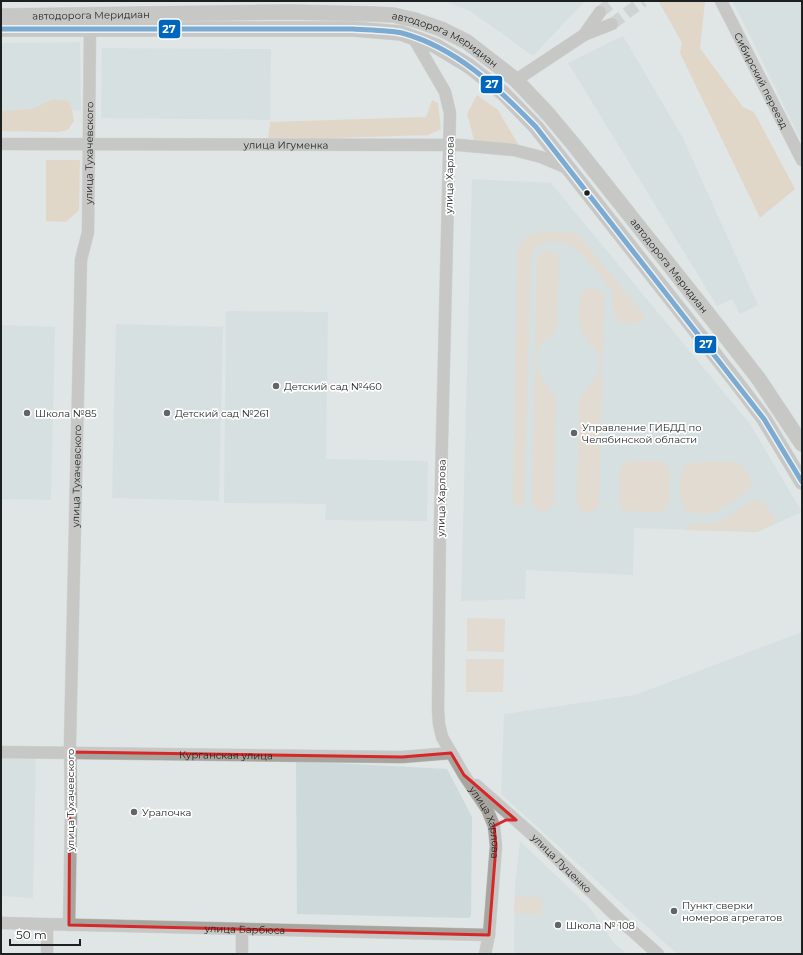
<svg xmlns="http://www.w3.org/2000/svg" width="803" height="955" font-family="Montserrat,sans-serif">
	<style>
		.built { fill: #cdd9db }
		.green { fill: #e2ceb9 }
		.forest { fill: #e0c5a6 }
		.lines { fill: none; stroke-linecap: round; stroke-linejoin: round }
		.minor-tunnel { stroke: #b9bebe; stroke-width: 12; stroke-dasharray: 12 6; stroke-linecap: butt }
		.minor-casing { stroke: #bec1c2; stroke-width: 13 }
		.major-casing { stroke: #bec1c2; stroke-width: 16 }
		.minor { stroke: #a8a49e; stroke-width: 12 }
		.major { stroke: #a9a49f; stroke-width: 15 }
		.bus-1-casing { stroke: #fff; stroke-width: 8 }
		.bus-1 { stroke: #0065bd; stroke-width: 5 }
		.marked { fill: none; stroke: #d62828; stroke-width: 3; stroke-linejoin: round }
		.bus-dot { fill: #1d2020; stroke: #fff; stroke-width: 1.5 }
		.poi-dot { fill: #616565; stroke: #fff; stroke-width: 1.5 }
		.labels { text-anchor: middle; stroke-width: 3.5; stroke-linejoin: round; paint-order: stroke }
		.street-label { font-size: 10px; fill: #1d2020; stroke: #fff }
		.poi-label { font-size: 10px; fill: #1d2020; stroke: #fff; text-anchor: start }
		.line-badge { stroke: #fff; stroke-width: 1.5 }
		.badge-label { font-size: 11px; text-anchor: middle; font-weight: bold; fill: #fff }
	</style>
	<rect width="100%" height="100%" fill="#e0e5e6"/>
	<path class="built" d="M443,1H585L533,56L504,35L470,11Z
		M732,1H802V143L749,34Z
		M623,36L683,138L758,305L740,314L732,299L717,306L568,63Z
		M80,42L81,110L1,111V43Z
		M102,48L271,49L270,120L101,118Z
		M472,179L551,183L750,424L802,512L757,532L634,528L633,575L526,570L525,599L461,601Z
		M226,311L328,312L326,459L428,461L427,521L325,520L326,504L224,503Z
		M116,324L223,327L219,501L112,498Z
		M1,325L55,327L51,500L1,499Z
		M802,632V954H677L501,794L504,714L635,695Z
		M1,755L36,756L33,898L1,896Z
		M296,761L447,769L472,817L471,916L469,918L297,914Z
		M520,841L590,908L613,942L627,954H514L515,884Z"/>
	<path class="green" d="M568,232L575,234L580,237L641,311L644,316L643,320C635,325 626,325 618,321C611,312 614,301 611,291C607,282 578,247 568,244C562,241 553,242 547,242C538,243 533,250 531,258L524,502L522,506H516L513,502L517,254C522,227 546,232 568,232Z
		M546,250C553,251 556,253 559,259L557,327C554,337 543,339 539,348C533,359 539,375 546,384C550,389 554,393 556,400L554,501C550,515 536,515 532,501L537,259L542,252Z
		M591,288C598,289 601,291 604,298L599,504L597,508L589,513C582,513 579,510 577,504L579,401C585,388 599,379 600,366C601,348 589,345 582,332C579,326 578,300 581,295C583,290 587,289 591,288Z
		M630,461H660L669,469C670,480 674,508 660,512C653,514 635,511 626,511L621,508L619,503L620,469L624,464Z
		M731,461C744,465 752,472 751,487C741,496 723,510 710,513C703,514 695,513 687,512C680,505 681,499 680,490C680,483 679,474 683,468C689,460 720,462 731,461Z
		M754,500C767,499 772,514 777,523L757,532L685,530V527C694,521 706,525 716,522C730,518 740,505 754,500Z
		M467,618L505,619L504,652L467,651Z
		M466,659H504L503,692H466Z
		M515,896L542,898L541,915L514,913Z"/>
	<path class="forest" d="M661,1H705L700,48L743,107L754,112L795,189L760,218L680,53L682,43L659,2Z
		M477,95L498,110L518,144L511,146L474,140L467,114Z
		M54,99L68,101L72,110L74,121L68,130L58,132L1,131V111L32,109Z
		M432,100L438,103L441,129L428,135L268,140L270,122L426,117Z
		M46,160H80L79,210L66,222L46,221Z"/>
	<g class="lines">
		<path class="minor-tunnel" d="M600,12L614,1
			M612,24L643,1"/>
		<defs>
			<g id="minor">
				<path id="s1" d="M721,1L802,160"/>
				<path d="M584,35L600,12"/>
				<path id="s2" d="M413,37L445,92L450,113L440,523L438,709L439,724L442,737L464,775L487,809L494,826L496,846L489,935L485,954"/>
				<path d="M516,80L584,35L612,24"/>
				<path id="s3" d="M1,144L459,145L514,150L541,157L567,168"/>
				<path id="s4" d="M1,752L402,757L451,753"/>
				<path id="s5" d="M476,785L535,837L620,920L658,954"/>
				<path id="s6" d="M1,923L489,935"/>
				<path id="s7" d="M69,925L71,814L70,743L80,305L81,260L88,232L90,28"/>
				<path d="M47,954V925"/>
				<path d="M242,954V929"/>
			</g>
			<g id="major">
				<path id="s8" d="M1,16L288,12L373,14L393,15L415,20L441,29L467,42L516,80L549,115L574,145L716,324L758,378L802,444"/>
				<path d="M1,29H353L401,33L436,46L469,66L503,93L536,127L737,383L764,419L802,482"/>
			</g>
		</defs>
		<use href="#minor" class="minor-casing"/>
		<use href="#major" class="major-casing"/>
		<use href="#minor" class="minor"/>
		<use href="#major" class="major"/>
		<defs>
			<path id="bus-1" d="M1,29H353C367,30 388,30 402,33C457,48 498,88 536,127L764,419L802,482"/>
		</defs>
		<use href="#bus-1" class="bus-1-casing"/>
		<use href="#bus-1" class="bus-1"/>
	</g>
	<path d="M0 0H803V955H0ZM70,752L402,757L451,753L464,775L516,820H506L494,826L496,846L489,935L69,925Z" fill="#e0e5e6" fill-opacity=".55" fill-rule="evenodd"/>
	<path class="marked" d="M70,752L402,757L451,753L464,775L516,820H506L494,826L496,846L489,935L69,925Z"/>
	<circle class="bus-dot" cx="587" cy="193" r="3.5"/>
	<g class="poi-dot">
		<circle cx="276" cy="386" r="4"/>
		<circle cx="27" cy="413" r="4"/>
		<circle cx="167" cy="413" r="4"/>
		<circle cx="574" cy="433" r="4"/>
		<circle cx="134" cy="812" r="4"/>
		<circle cx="674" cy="911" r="4"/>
		<circle cx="558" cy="925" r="4"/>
	</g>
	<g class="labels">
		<g class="street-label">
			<text dy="4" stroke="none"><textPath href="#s8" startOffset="90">автодорога Меридиан</textPath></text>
			<text dy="4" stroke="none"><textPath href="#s8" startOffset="450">автодорога Меридиан</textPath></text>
			<text dy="4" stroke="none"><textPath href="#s1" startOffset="89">Сибирский переезд</textPath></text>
			<text dy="4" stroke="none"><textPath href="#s3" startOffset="285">улица Игуменка</textPath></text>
			<text dy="4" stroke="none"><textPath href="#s7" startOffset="773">улица Тухачевского</textPath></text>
			<text transform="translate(449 175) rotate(-89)" y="4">улица Харлова</text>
			<text dy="4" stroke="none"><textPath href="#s8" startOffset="774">автодорога Меридиан</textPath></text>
			<text dy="4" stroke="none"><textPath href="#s7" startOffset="449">улица Тухачевского</textPath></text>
			<text transform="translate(441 498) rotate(-89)" y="4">улица Харлова</text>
			<text dy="4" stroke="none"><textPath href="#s4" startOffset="225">Курганская улица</textPath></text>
			<text transform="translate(70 800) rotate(-90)" y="4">улица Тухачевского</text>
			<text dy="4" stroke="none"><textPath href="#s2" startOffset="807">улица Харлова</textPath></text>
			<text dy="4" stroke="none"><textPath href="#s5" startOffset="116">улица Луценко</textPath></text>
			<text dy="4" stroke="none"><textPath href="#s6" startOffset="244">улица Барбюса</textPath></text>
		</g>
		<g class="poi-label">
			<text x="284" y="390">Детский сад №460</text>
			<text x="35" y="417">Школа №85</text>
			<text x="175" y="417">Детский сад №261</text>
			<text x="582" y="431">Управление ГИБДД по<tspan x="582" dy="12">Челябинской области</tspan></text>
			<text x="142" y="816">Уралочка</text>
			<text x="682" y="909">Пункт сверки<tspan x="682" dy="12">номеров агрегатов</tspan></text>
			<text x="566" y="929">Школа № 108</text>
		</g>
	</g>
	<g class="line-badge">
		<rect x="158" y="19" width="23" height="20" rx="4" fill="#0065bd"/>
		<rect x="480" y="75" width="23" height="19" rx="4" fill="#0065bd"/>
		<rect x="694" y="335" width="23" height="19" rx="4" fill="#0065bd"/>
	</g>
	<g class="badge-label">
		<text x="169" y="33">27</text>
		<text x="492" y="88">27</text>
		<text x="706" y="348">27</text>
	</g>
	<rect width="803" height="955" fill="none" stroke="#1d2020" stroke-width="4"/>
	<path d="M10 939v6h70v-6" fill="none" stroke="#1d2020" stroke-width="2"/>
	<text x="16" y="939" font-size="12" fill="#1d2020" stroke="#ffffff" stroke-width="3" paint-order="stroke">50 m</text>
</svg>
